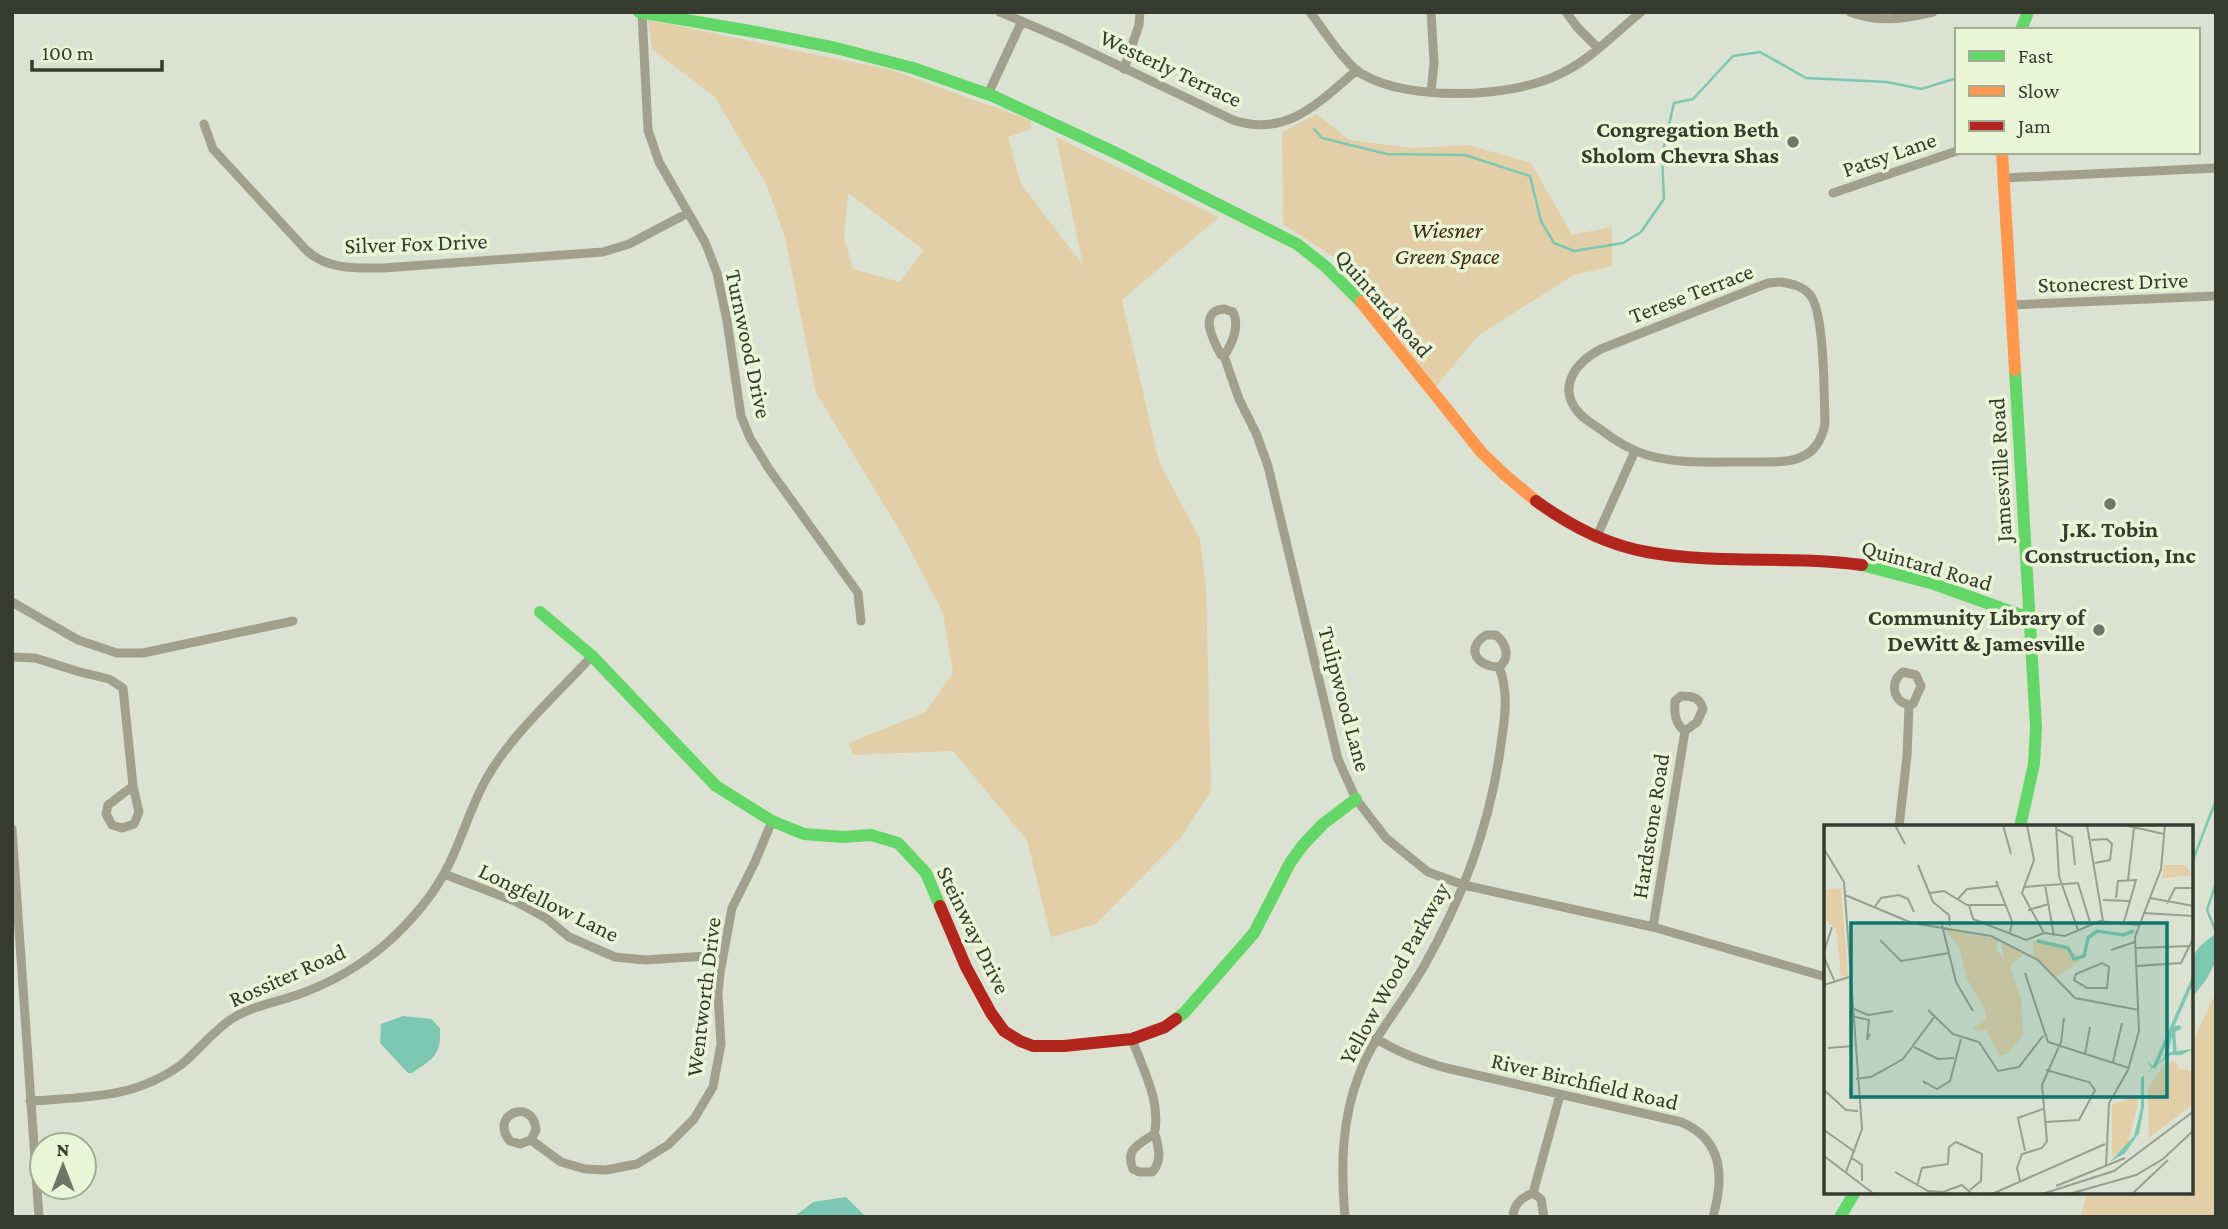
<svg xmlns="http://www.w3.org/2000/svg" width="2228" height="1229" font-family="'Crimson Pro',serif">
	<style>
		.green { fill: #e2cfa8; fill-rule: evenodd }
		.water { fill: #7cc7b1 }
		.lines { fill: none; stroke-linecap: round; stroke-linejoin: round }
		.stream { stroke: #7cc7b1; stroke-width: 2.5 }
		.street { stroke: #a0a08d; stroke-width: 9 }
		.fast { stroke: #63d668; stroke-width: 12 }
		.slow { stroke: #ff974d; stroke-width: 12 }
		.jam { stroke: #b3261e; stroke-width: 12 }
		.poi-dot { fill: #707568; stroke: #eaf5d8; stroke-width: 2.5 }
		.labels { text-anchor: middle; stroke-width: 7; stroke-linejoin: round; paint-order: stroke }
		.street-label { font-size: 23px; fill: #363b2f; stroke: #eaf5d8 }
		.poi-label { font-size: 23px; font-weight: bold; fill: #363b2f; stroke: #eaf5d8; text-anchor: end }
		.park-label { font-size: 23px; font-style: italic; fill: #402c0d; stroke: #eaf5d8 }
		.inset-river { fill: none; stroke: #7cc7b1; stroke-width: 3.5 }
		.inset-road { fill: none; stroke: #999f90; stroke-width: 2 }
		.view { fill: #0f766e; fill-opacity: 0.15; stroke: #0f766e; stroke-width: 3.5 }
		.inset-edge { fill: none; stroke: #363b2f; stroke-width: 3.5 }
	</style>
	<rect width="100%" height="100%" fill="#dbe2d1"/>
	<path class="green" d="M648,20L891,70L1030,120L1031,129L1008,137L1021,184L1083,265L1056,137L1219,217L1122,300L1159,462L1200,539L1206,587L1211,791L1182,836L1096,924L1051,937L1027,840L953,751L853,755L849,743L925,712L953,673L943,613L903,536L816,393L785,238L767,186L715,97L652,49ZM848,193L924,250L900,282L853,269L844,238Z
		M1317,114L1349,140L1412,148L1468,145L1531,163L1572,235L1612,227V266L1574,275L1479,335L1436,386L1337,259L1283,224L1282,132Z
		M2216,992V1217H2080L2088,1192H2191V1045Z"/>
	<path class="water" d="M2216,934V961L2206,980L2191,999C2191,967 2185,953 2216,934Z
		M403,1016L431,1019L440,1028C441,1056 434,1058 412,1073H408L380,1043L381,1024Z
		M846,1197L866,1217H794L813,1202Z"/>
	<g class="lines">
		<path class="stream" d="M1314,129L1322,138L1387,154L1465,155L1530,176L1541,221L1554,243L1574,251L1623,243L1641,232L1664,199L1662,155L1674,103L1693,99L1733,56L1760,52L1806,78L1887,82L1921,89L1957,78
			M2191,865L2216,800
			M2216,883L2207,910L2216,932"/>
		<path class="street" d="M1000,12L1063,39L1233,120C1287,138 1319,102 1357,70
			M1310,12C1323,29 1345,64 1362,74C1409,102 1512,98 1560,74C1590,60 1615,33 1641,12
			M1431,12L1434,63L1431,92
			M1566,12L1577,27L1598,48
			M1850,12C1879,23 1903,19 1933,12
			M642,13L648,130L659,162L705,242L717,273L727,321L741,416L750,438L769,469L858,593L861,621
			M1124,69L1139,25L1140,12
			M988,94L1022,21
			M204,124L213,149L307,251C329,270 356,268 383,268L603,252L629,244L688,213
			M2003,178L2216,168
			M1833,193L1957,151
			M1781,282C1792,284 1803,286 1810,295C1825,312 1824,399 1825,424C1816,469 1779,461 1743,462C1711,462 1678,464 1647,455C1630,450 1614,440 1600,429C1593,424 1585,420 1579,413C1556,387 1576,362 1601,349L1768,283Z
			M2012,305L2216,296
			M1224,309L1233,312C1240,326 1232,344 1224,356L1221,355C1214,342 1197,311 1224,309Z
			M1224,356L1239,399L1256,433L1268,466L1338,759L1356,799L1386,838L1428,872L1464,885L1653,927L1826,977
			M1597,536L1635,451
			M12,602L78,640L117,653H143L293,621
			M1486,635H1496C1506,643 1511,658 1499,667C1478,667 1464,649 1486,635Z
			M12,657L35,658L80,672L109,679L123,688L133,786L139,812L134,824L122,828L112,825L106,814L108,805L133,786
			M1903,672L1916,675L1921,686L1913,704C1897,708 1886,684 1903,672Z
			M1681,696C1692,696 1700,697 1703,709L1697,722L1685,731C1675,724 1674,713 1675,701Z
			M1899,827L1907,756L1909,705
			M12,829L39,1217
			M444,874L515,901L546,918L569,937L615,957L645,960L723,955
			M1653,927L1685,731
			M1376,1038C1396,1052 1419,1060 1442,1067L1681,1122C1724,1140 1724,1178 1713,1217
			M1132,1039C1143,1070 1162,1102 1154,1136
			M30,1101C86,1097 135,1099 182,1064C199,1050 214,1030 233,1018C253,1006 276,1002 297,995C331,983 362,965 388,942C410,922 431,898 445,872C462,841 470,806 488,776C512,734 559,692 592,656
			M1151,1136L1156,1137C1159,1150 1162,1162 1152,1172H1139L1133,1169C1125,1151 1137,1145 1151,1136Z
			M531,1140L536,1130C533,1096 488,1115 510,1141L520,1144L531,1140L561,1162L585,1169L606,1170L637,1164L668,1145L694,1119L713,1087L721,1044L718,993L720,973L732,908L755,862L772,821
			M1533,1193L1560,1095
			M1345,1217C1341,1168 1341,1121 1359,1075C1374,1035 1403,1003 1424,966C1462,899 1489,828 1500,751C1504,723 1510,695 1499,667
			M1513,1217C1513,1205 1522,1197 1533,1193L1541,1199L1544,1217"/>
		<path class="fast" d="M639,12L756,32L836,48L913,68L993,96L1116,153L1297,244L1325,266L1361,302
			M2021,30L2028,12
			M2015,370L2036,727L2034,764L2020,827
			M1862,565L1934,584L2029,618
			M540,612L592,656L716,786L772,821L804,834L843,837L871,835L898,843L926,873L940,906
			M1176,1019L1184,1013L1254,933L1290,863L1303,845L1323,824L1356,799
			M1840,1217L1855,1192"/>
		<path class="slow" d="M2002,152L2015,370
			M1361,302L1482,453L1505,475L1536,501"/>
		<path class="jam" d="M1536,501C1569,525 1607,545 1647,552C1718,565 1791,555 1862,565
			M940,906L966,967L991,1013L1004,1031L1020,1041L1033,1046H1064L1132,1039L1165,1027L1176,1019"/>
	</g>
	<g class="poi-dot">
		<circle cx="1793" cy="142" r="7"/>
		<circle cx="2110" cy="504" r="7"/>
		<circle cx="2099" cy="630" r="7"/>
	</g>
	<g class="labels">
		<g class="street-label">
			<text transform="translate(1171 68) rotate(25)" y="8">Westerly Terrace</text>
			<text transform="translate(1889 154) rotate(-19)" y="8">Patsy Lane</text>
			<text transform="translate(416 243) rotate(-2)" y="8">Silver Fox Drive</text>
			<text transform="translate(2113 282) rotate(-2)" y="8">Stonecrest Drive</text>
			<text transform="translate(1691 293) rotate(-21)" y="8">Terese Terrace</text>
			<text transform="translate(1384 303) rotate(49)" y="8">Quintard Road</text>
			<text transform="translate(749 344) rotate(78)" y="8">Turnwood Drive</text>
			<text transform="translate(2000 470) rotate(-93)" y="8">Jamesville Road</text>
			<text transform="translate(1927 565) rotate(16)" y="8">Quintard Road</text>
			<text transform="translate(1345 699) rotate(75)" y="8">Tulipwood Lane</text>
			<text transform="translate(1650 826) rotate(-81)" y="8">Hardstone Road</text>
			<text transform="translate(549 902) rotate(26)" y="8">Longfellow Lane</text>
			<text transform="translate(974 930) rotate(64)" y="8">Steinway Drive</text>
			<text transform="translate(1394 973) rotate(-61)" y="8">Yellow Wood Parkway</text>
			<text transform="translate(287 975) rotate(-24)" y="8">Rossiter Road</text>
			<text transform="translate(703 997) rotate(-83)" y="8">Wentworth Drive</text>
			<text transform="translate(1585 1081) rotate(13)" y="8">River Birchfield Road</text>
		</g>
		<g class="poi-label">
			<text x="1779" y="137">Congregation Beth<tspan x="1779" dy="26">Sholom Chevra Shas</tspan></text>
			<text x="2110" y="537" text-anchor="middle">J.K. Tobin<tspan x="2110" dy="26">Construction, Inc</tspan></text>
			<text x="2085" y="625">Community Library of<tspan x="2085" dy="26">DeWitt &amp; Jamesville</tspan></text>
		</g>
		<g class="park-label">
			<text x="1447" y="238">Wiesner<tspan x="1447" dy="26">Green Space</tspan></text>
		</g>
	</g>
	<g transform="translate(1824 825)">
		<rect width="369" height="369" fill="#dbe2d1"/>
		<path d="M340,40H360L369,50L338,53ZM17,63L24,151H17L12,103L0,95V65ZM119,101L173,115L172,124L180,134L177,117L200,129L186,141L197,174L199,210L183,229L176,231L162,205H148L162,193L161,185L143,154L136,124ZM214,114L244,121L256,136L231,153L209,130V117ZM351,236L355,244L369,246V279L325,313L324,263L342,237ZM308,272H315L304,320L288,332V280Z" fill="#e2cfa8"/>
		<path d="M369,224L357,230H346L320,250V282L315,308L301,328L286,337L310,311L317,283V253L328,243L323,236L330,242L346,227Z" fill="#7cc7b1"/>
		<path class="inset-river" d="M213,116L244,123L250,134L260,131L264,113L273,106L299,110L310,106M351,227L349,203L356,202M342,231L347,207L357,202M330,243L370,152"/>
		<path class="inset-road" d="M71,0L81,19M179,0L187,29M203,0L210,35L198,68L220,108L241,111L276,96L314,100M232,0L235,51L254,105M263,0L279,96M300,0L340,9M232,4L248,12L251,40M267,15L283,14L288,19L286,35L271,38M0,24L20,57L38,304L22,347M94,40L109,77L125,90L126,101M304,55L310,3M172,56L188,96L186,108M221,60L230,111M199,62L254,58L266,97M106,68L120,66L143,80H182M21,70L88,98L167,111L214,135L251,173L315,185M292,73L294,56L312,55L299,100M326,73L370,81M133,75L143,64L173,61M279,75L305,76M343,79L351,63H370M145,80L149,94L202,115L220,108M50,83L57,73L75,70L84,74L90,87M204,85L225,79M319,88L370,91M118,100L132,157L149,186M56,115L77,136L125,128M311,123L366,121M287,125L311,117M0,127L8,102M0,132L10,155M278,138L285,142L283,163H263L250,155L252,149ZM312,141L357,138L370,112M201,148L224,217L305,243M0,160L25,152M28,183L44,190L69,186M104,185L129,209L155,217L174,246L195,242L219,211M27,191L45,195L43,215L46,209M90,222L114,234L130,233M4,223L29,221M261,229L266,202M289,237L298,198M32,254L47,252L79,234L111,191M102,259L99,256L113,264L126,256L137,214M0,265L22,285L34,286M221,297L255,295L271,265L265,257L222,245M0,305L31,327M201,326L194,293L219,284M0,331L50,369M28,333L38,340V356M282,341L285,278L304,245L315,206L311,112L337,44L341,0M71,347L104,366L119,367L138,360L148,369M196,356L193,343L198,329L218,323L223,316L218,260L237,217L240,193M93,361L98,343L124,339L125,322L132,317L158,329L157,356L146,365M232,361L301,333M168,369L281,319M218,369L290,346L370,286M245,369L312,350L339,334L370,305M308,369L344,335"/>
		<path class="view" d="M27,98H343V272H27Z"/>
		<rect width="369" height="369" class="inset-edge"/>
	</g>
	<rect width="2228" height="1229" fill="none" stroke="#363b2f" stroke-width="28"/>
	<rect x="1955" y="28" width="245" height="126" fill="#eaf5d8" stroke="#a2ab94" stroke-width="2"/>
	<rect x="1969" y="51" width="35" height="10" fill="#63d668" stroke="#a2ab94" stroke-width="2"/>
	<text x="2018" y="63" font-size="21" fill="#363b2f">Fast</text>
	<rect x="1969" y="86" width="35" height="10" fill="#ff974d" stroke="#a2ab94" stroke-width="2"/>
	<text x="2018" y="98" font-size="21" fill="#363b2f">Slow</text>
	<rect x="1969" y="121" width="35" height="10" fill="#b3261e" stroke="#a2ab94" stroke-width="2"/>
	<text x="2018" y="133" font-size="21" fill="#363b2f">Jam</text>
	<g transform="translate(63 1166)"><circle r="33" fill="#eaf5d8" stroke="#a2ab94" stroke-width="2"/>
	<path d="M0-5L12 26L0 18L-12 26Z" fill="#707568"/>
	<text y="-10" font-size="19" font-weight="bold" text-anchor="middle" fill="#363b2f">N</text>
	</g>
	<path d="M32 60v10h130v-10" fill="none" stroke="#363b2f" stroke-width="3.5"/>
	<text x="42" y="60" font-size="21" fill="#363b2f" stroke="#eaf5d8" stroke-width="5" paint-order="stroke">100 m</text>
</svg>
